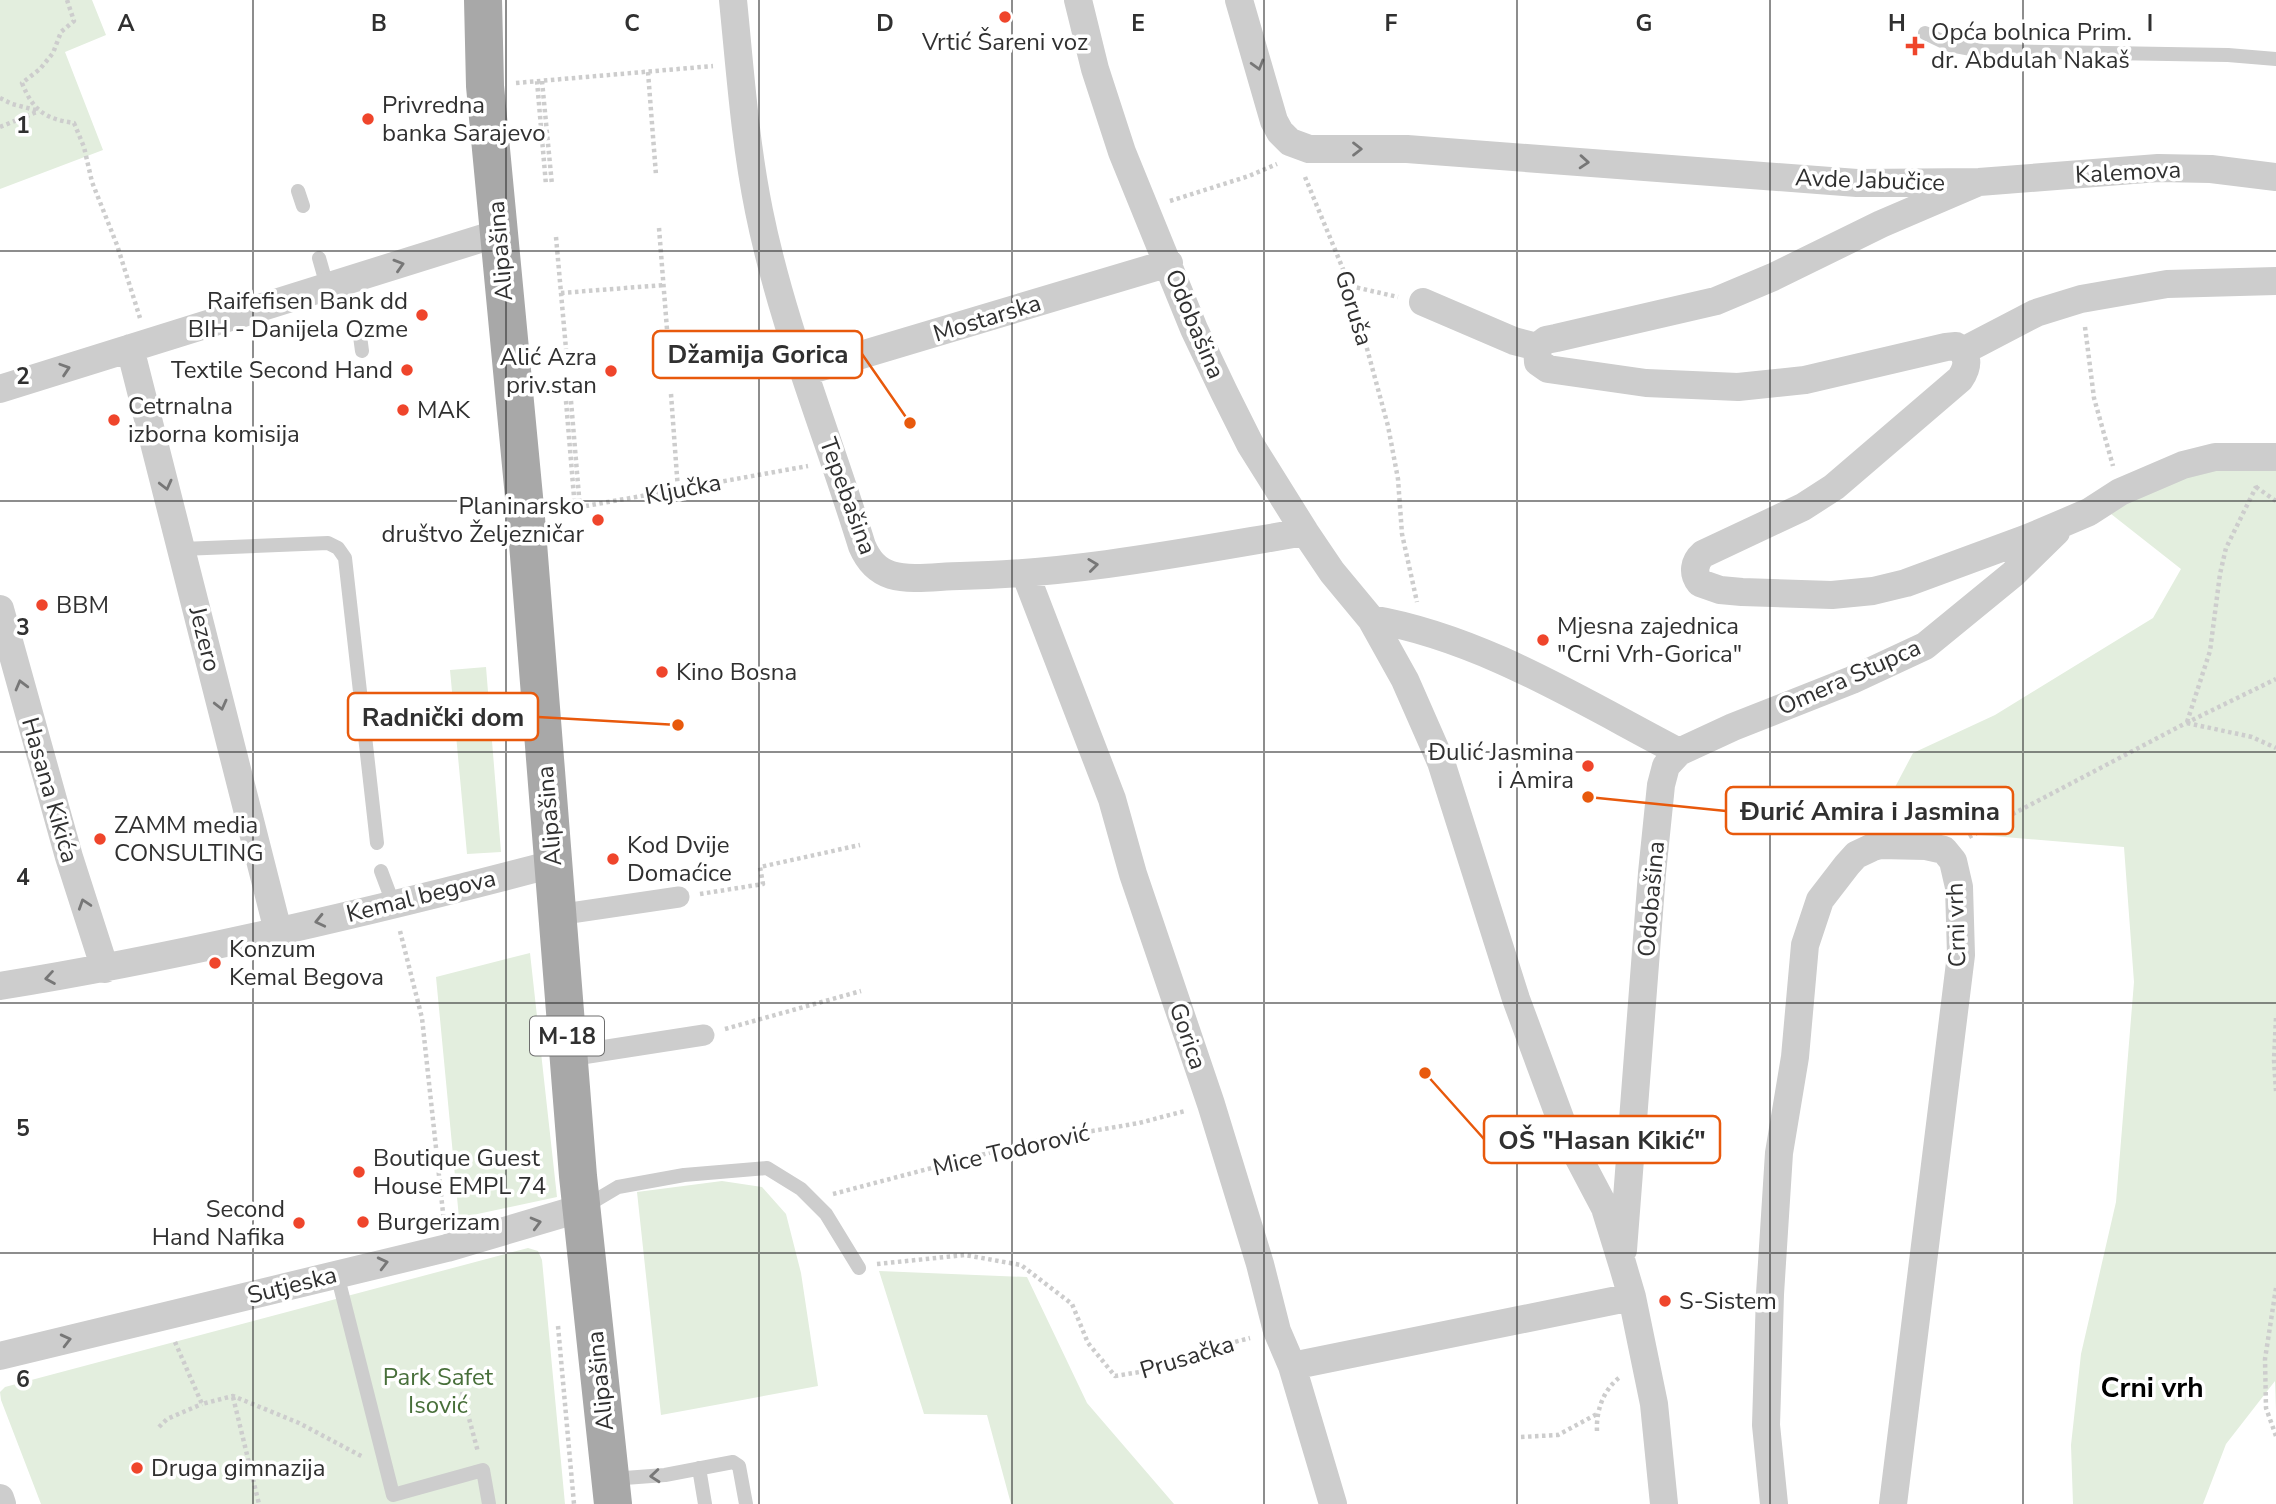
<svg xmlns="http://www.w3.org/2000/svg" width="2276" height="1504" font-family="'Nunito Sans',sans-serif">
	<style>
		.green { fill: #e3eede }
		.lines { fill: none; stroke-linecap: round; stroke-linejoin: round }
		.path { stroke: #cdcdcd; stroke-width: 4.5; stroke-dasharray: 3.5 3.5; stroke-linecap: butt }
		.service { stroke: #cdcdcd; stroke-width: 14 }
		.pedestrian { stroke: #cdcdcd; stroke-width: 21 }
		.minor { stroke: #cdcdcd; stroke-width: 28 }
		.primary { stroke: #a8a8a8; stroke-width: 38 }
		.oneway { stroke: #777 }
		.grid { fill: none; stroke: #303030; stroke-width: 2; stroke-opacity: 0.55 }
		.poi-dot { fill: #ef452b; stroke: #fff; stroke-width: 2.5 }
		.labels { text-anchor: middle; stroke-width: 7; stroke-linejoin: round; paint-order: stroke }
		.shield { fill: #fff; stroke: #6e6e6e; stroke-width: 2 }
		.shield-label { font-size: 23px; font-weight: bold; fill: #303030 }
		.poi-label { font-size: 24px; fill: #303030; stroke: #fff; text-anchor: start }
		.street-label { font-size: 24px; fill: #303030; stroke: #fff }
		.park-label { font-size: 24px; fill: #486f3a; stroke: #fff }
		.quarter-label { font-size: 28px; font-weight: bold; fill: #000; stroke: #fff }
		.grid-label { font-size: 23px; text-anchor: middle; font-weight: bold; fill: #303030; stroke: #fff; stroke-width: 7; stroke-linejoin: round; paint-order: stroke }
		.leader { fill: none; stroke: #e8590c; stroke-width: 2.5 }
		.callout-dot { fill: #e8590c; stroke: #fff; stroke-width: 2.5 }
		.callout { fill: #fff; stroke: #e8590c; stroke-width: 2.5 }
		.callout-label { font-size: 26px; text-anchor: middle; font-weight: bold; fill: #303030 }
	</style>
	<rect width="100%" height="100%" fill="#fff"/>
	<path class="green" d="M0,0H92L106,35L65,52L103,150L0,189Z
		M2276,460V1411L2275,1381L2226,1444L2203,1504H2073L2071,1445L2081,1354L2116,1202L2134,982L2124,847L1886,827L1894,789L1913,753L1995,715L2153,618L2181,569L2106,510L2171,469Z
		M486,667L501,852L467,854L450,670Z
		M530,953L557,1197L459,1218L436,977Z
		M722,1181L762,1187L786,1214L801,1273L818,1386L661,1415L637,1192Z
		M528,1248L538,1251L542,1260L565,1504H41L1,1400L0,1392L5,1387Z
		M879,1271L1027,1277L1087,1403L1174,1504H1011L987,1415L924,1414Z"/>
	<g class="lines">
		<path class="path" d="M67,0L74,21L61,32L53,53L40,69L22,83C33,111 46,119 74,123L84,147L92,182L117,245L140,318
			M648,72L656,175
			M537,81L546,185
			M542,81L552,185
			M516,83L713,66
			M0,98L12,104L39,111
			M0,127L39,111
			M1305,177L1350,286L1388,426L1398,479L1402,534L1417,602
			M1170,201L1249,176L1277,164
			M659,228L668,342
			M556,237L566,349
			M1350,286L1398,297
			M561,293L664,285
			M2085,327L2094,398L2113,466
			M671,394L678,490
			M566,401L575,509
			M571,401L580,508
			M2256,487L2276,501
			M558,511L808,466
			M2187,722L2210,651L2220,574L2226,548L2256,487L2255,484
			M2187,723L2252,737L2276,748
			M1969,837L2186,723L2276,679
			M700,894L763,884L760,867L860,845
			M400,931L422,1018L444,1222
			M2276,1018L2274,1060L2276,1091
			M725,1029L861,991
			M833,1194L1034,1141L1139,1123L1185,1111
			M877,1264L965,1255L1021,1265L1072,1304L1088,1343L1115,1376L1164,1368L1211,1348L1250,1338
			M2276,1288L2265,1359L2266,1408L2276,1436
			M558,1326L574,1504
			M175,1342L202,1404L233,1396L299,1423L363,1457
			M462,1392L478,1452
			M233,1397L259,1504
			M159,1427L167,1419L202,1404
			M1597,1431C1596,1411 1603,1390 1620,1377
			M1521,1437L1558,1435L1597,1414"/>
		<path class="service" d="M1925,33L1950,45L1982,51L2228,55L2276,59
			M298,191L303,206
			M319,258L327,286
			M360,336L362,351
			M182,549L328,543L338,548L345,558L377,843
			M381,871L393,903
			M586,1206L618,1187L684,1175L767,1168L801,1189L826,1214L859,1268
			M337,1274L393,1495L483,1470L489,1504
			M699,1468L705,1504
			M611,1479L665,1475L733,1462L739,1466L746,1504"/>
		<path class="pedestrian" d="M557,915L679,897
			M569,1056L704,1035"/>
		<path class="minor" d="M733,0C740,70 745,142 759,211C782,325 828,435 862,546C868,560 876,570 891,575C912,581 939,576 960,576C1076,574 1191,551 1305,532
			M1078,0L1095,69L1122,152L1194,329L1224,392L1250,444L1305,532L1332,572L1371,619L1405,680L1441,762L1516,999L1566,1134L1605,1208L1622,1263L1632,1297L1654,1404L1664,1504
			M1239,0L1274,121L1280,132L1290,142L1309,149H1407L1857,183L1979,182L2158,168L2211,169L2276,177
			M1979,182L1881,224L1773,277L1716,301L1556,338L1546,340L1537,347L1538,362L1548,369L1646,383L1738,387L1805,380L1946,347L1956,346C1969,355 1969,366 1960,379L1834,487L1803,507L1703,554C1694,562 1692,573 1700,583L1720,590L1742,592L1832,595L1873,591L1906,583L2028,538L2089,512L2120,492L2183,465L2215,457H2276
			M1423,302L1514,341L1537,347
			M130,348L278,931
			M1963,351L2036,313L2081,299L2167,284L2276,281
			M804,372L1169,263
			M0,389L499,233
			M1025,573L1112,799L1133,874L1211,1104L1260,1264L1277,1331L1292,1366L1333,1504
			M0,609L69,857L105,969
			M1371,619C1482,638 1581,701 1679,752
			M0,986C186,956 371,912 553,864
			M1623,1250L1652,873L1661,785L1666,766L1679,752L1733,727L1852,680L1925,646L2013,574L2056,532
			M0,1356L447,1248L582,1208
			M1292,1366L1632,1297
			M0,1498L2,1504
			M1774,1504L1766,1425L1770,1294L1779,1153L1795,1057L1805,945L1820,900L1847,865L1856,855L1873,847L1880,845L1926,846L1944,850L1953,861L1959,887L1961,955L1893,1504"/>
		<path class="primary" d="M483,0L485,86L526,518L578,1176L613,1504"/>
	</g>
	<defs><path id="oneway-chevron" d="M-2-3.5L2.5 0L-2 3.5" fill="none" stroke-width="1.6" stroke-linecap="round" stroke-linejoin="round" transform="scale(1.75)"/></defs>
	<g class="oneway">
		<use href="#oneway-chevron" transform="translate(1258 65) rotate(74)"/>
		<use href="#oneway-chevron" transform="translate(1357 149)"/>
		<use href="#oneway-chevron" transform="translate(1584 162) rotate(4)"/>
		<use href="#oneway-chevron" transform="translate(399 265) rotate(-17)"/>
		<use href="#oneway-chevron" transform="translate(65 369) rotate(-18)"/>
		<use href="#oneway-chevron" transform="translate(166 485) rotate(76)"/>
		<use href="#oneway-chevron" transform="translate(1093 565) rotate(-7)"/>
		<use href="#oneway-chevron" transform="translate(21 685) rotate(-105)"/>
		<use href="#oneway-chevron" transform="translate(221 705) rotate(76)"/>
		<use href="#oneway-chevron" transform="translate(84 904) rotate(-108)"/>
		<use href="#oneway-chevron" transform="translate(320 921) rotate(167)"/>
		<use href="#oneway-chevron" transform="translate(50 978) rotate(171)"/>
		<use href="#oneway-chevron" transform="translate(536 1223) rotate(-15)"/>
		<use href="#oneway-chevron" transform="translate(383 1263) rotate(-14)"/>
		<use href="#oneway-chevron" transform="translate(66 1340) rotate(-14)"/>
		<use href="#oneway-chevron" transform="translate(655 1476) rotate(175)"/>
	</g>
	<path class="grid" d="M253,0V1504M506,0V1504M759,0V1504M1012,0V1504M1264,0V1504M1517,0V1504M1770,0V1504M2023,0V1504M0,251H2276M0,501H2276M0,752H2276M0,1003H2276M0,1253H2276"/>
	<g class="poi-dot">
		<circle cx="1005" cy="17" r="7"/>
		<path d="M1911.5 35.5h7v7h7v7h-7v7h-7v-7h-7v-7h7z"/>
		<circle cx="368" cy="119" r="7"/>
		<circle cx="422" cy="315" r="7"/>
		<circle cx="407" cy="370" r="7"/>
		<circle cx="611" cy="371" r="7"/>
		<circle cx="403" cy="410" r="7"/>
		<circle cx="114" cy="420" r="7"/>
		<circle cx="598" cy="520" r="7"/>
		<circle cx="42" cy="605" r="7"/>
		<circle cx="1543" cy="640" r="7"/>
		<circle cx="662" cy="672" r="7"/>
		<circle cx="1588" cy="766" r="7"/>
		<circle cx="100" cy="839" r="7"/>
		<circle cx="613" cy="859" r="7"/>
		<circle cx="215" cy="963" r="7"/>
		<circle cx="359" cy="1172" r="7"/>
		<circle cx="363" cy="1222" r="7"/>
		<circle cx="299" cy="1223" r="7"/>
		<circle cx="1665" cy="1301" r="7"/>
		<circle cx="137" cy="1468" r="7"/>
	</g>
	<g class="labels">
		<rect class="shield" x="530" y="1016.5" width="74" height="39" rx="5"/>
		<g class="shield-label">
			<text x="567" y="1044">M-18</text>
		</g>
		<g class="poi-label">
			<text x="1931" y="40">Opća bolnica Prim.<tspan x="1931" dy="28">dr. Abdulah Nakaš</tspan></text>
			<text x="1005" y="50" text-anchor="middle">Vrtić Šareni voz</text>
			<text x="382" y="113">Privredna<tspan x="382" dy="28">banka Sarajevo</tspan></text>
			<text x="408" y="309" text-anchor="end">Raifefisen Bank dd<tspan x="408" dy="28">BIH - Danijela Ozme</tspan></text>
			<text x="597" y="365" text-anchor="end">Alić Azra<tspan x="597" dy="28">priv.stan</tspan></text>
			<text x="393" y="378" text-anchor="end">Textile Second Hand</text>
			<text x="128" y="414">Cetrnalna<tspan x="128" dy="28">izborna komisija</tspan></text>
			<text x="417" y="418">MAK</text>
			<text x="584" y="514" text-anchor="end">Planinarsko<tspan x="584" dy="28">društvo Željezničar</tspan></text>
			<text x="56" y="613">BBM</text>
			<text x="1557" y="634">Mjesna zajednica<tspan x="1557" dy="28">"Crni Vrh-Gorica"</tspan></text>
			<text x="676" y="680">Kino Bosna</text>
			<text x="1574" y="760" text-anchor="end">Đulić Jasmina<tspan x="1574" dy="28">i Amira</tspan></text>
			<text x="114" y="833">ZAMM media<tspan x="114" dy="28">CONSULTING</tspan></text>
			<text x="627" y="853">Kod Dvije<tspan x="627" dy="28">Domaćice</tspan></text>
			<text x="229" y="957">Konzum<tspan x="229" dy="28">Kemal Begova</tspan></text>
			<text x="373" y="1166">Boutique Guest<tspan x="373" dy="28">House EMPL 74</tspan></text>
			<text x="285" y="1217" text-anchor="end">Second<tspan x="285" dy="28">Hand Nafika</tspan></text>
			<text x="377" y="1230">Burgerizam</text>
			<text x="1679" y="1309">S-Sistem</text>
			<text x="151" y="1476">Druga gimnazija</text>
		</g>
		<g class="street-label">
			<text transform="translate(2128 172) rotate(-3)" y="8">Kalemova</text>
			<text transform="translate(1870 180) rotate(2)" y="8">Avde Jabučice</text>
			<text transform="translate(500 251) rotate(-95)" y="8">Alipašina</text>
			<text transform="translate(1354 308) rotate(73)" y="8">Goruša</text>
			<text transform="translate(987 318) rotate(-17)" y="8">Mostarska</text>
			<text transform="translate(1195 324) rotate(67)" y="8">Odobašina</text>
			<text transform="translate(683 489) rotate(-11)" y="8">Ključka</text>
			<text transform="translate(848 496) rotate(70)" y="8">Tepebašina</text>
			<text transform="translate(205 639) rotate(76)" y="8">Jezero</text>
			<text transform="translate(1849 677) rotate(-24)" y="8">Omera Stupca</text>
			<text transform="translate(50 790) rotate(74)" y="8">Hasana Kikića</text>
			<text transform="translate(549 816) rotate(-95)" y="8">Alipašina</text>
			<text transform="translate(421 896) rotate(-14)" y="8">Kemal begova</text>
			<text transform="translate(1651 899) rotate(-85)" y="8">Odobašina</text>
			<text transform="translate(1956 925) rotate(-92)" y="8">Crni vrh</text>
			<text transform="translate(1188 1036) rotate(71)" y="8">Gorica</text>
			<text transform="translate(1011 1150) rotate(-13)" y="8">Mice Todorović</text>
			<text transform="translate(292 1285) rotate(-14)" y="8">Sutjeska</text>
			<text transform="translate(1187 1357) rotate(-17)" y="8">Prusačka</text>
			<text transform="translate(600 1381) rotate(-96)" y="8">Alipašina</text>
		</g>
		<g class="park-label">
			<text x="438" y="1385">Park Safet<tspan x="438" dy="28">Isović</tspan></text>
		</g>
		<g class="quarter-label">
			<text x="2152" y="1397">Crni vrh</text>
		</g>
	</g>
	<g class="grid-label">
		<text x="126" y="31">A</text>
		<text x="379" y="31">B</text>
		<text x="632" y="31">C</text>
		<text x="885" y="31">D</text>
		<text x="1138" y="31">E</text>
		<text x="1391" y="31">F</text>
		<text x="1644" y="31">G</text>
		<text x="1897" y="31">H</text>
		<text x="2150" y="31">I</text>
		<text x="23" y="133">1</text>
		<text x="23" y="384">2</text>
		<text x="23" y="635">3</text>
		<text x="23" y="885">4</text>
		<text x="23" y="1136">5</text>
		<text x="23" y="1387">6</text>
	</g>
	<path class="leader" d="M910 423L862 354M678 725L538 717M1588 797L1726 811M1425 1073L1484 1139"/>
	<g class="callout-dot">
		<circle cx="910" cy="423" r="7"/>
		<circle cx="678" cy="725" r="7"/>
		<circle cx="1588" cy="797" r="7"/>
		<circle cx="1425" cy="1073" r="7"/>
	</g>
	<g class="callout">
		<rect x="653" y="331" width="209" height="47" rx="7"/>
		<rect x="348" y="693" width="190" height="47" rx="7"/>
		<rect x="1726" y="787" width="287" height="47" rx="7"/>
		<rect x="1484" y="1116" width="236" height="47" rx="7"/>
	</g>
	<g class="callout-label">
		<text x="758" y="363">Džamija Gorica</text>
		<text x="443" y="726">Radnički dom</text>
		<text x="1870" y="820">Đurić Amira i Jasmina</text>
		<text x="1602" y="1149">OŠ "Hasan Kikić"</text>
	</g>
</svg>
